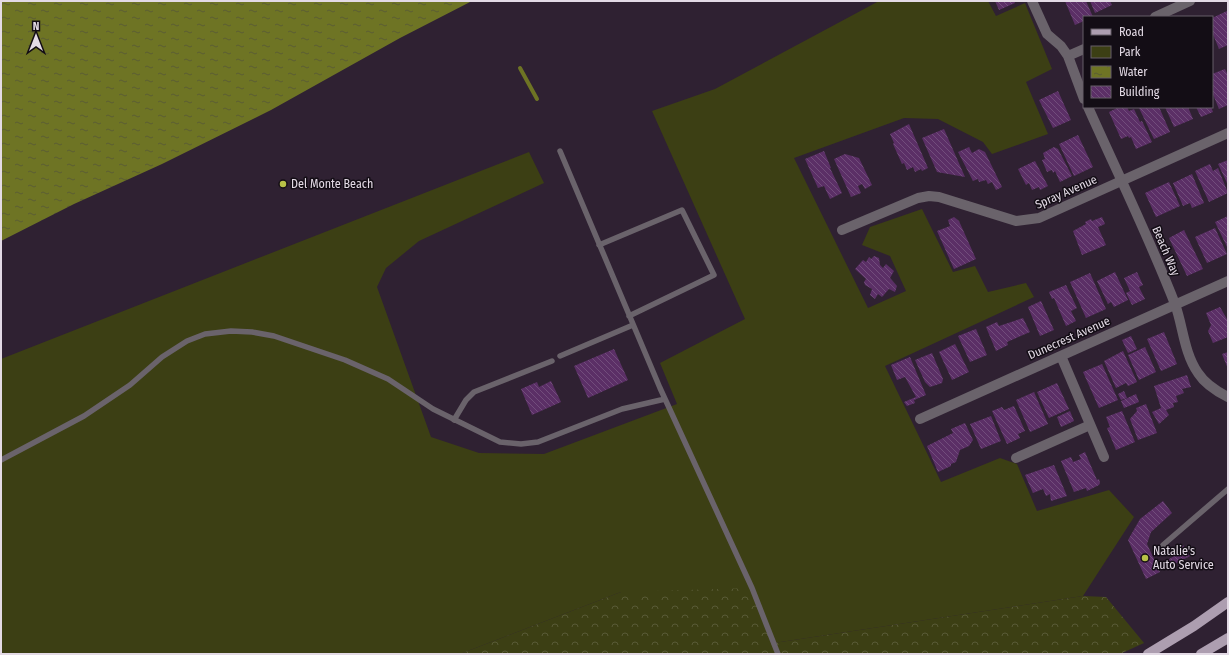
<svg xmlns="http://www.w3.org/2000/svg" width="1229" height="655" font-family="'Fira Sans Condensed',sans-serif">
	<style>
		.green { fill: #3c3f14 }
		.forest { fill: url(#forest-crowns) }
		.water { fill: url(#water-ripples) }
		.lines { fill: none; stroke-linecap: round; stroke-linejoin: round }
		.stream { stroke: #6e7424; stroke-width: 4 }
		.building { fill: url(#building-back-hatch) }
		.service { stroke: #6a636b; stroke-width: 5.5 }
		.minor { stroke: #6a636b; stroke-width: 10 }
		.primary { stroke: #ad9eb0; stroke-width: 10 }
		.poi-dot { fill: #b8c147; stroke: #130d15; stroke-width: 1.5 }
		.labels { text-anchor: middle; stroke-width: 3; stroke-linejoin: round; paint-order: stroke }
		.poi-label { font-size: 12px; fill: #e3dae5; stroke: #130d15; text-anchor: start }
		.street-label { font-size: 12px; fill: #e3dae5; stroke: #130d15 }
	</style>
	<defs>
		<pattern id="forest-crowns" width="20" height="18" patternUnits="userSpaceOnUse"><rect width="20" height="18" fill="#3c3f14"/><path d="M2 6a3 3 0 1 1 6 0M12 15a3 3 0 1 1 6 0" fill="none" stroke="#585a36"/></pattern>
		<pattern id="water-ripples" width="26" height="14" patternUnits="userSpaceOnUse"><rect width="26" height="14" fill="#6e7424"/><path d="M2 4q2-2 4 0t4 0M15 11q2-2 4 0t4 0" fill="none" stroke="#5b5d33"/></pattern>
		<pattern id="building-back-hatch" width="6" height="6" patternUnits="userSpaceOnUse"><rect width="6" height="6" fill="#5b2f66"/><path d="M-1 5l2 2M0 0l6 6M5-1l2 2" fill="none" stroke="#724d7c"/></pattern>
	</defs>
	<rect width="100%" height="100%" fill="#2f2132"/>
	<path class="green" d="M879,1H988L996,16L1025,3L1052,69L1026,82L1048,134L992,154L983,142L938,119L904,118L794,158L868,308L906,291L890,256L862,245L870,227L922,209L953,272L975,266L988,292L1026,283L1034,297L885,366L941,482L1000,458L1017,464L1037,511L1109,490L1134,517L1083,596L774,643L621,592L460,654H1V359L529,152L544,183L419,241L386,268L377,287L431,437L479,453L544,454L677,404L660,363L745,319L652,111L715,89Z"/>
	<path class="forest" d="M752,588L774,643L1083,596L1106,597L1144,643L1120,654H460L621,592Z"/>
	<path class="water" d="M1,1H472L400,38L271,110L162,164L74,204L1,241Z"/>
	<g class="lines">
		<path class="stream" d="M520,68L537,99"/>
	</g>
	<path class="building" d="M995,1H1014L1015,3L999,10Z
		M1065,1H1086L1093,17H1084V21L1075,25Z
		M1090,1H1110L1112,5L1095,13Z
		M1227,11L1228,45L1219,49L1212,32V18Z
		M1225,69L1228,75V105L1219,109L1212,92V74Z
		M1058,91L1071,120L1053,128L1039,100Z
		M1119,107H1127L1129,111L1134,109L1140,122L1142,121L1152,142L1136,149L1131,137L1129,138L1128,136L1121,139L1109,112Z
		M1141,107H1159L1170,132L1154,139L1139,108Z
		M1165,107H1188L1193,119L1174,127Z
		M1196,107H1211L1213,112L1201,117Z
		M909,124L928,168L922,171L921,169L915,172L913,167L907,170L904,163L902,164L893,144L894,143L890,134Z
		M944,129L965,177L937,172L922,138Z
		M1078,135L1093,167L1074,176L1059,144Z
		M969,147L972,153L979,149L985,152L1002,187L996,190L992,182L988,184L986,180L979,182L978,179L973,181L958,152Z
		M1054,147L1058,149L1072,176L1060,182L1055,171L1053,173L1052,170L1047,172L1042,160L1045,159L1043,153Z
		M824,151L831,168H830L842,193L830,199L824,186L818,188L805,159Z
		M845,154L859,158L872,185L865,189L862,184L858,186L861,193L851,197L834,159Z
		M1228,160V185L1218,164Z
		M1035,161L1048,186L1040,190L1039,187L1032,190L1029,183L1026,185L1018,169Z
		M1210,164L1213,171L1218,168L1228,193L1209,202L1195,171Z
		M1192,174L1204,203L1192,208L1190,203L1183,206L1173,183Z
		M1169,182L1180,206L1156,217L1145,193Z
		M1228,216V249L1215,222Z
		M954,217L959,221L976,259L954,269L937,231L950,226L948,220Z
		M1102,217L1105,224L1098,227L1106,245L1082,255L1073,231L1086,224L1085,222L1091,219L1092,221Z
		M1215,228L1227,254L1207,263L1195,237Z
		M1184,230L1203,269L1187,276L1169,238Z
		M874,256L879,258L880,265L883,268L886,264L894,271L890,278L897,286L895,292L889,289L882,297L878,294L875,299L870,295L872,289L865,285L864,282L866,279L855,269L863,260L866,262L869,257L871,259Z
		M1115,272L1128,300L1114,307L1111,302L1108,304L1097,281Z
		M1137,272L1143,285L1139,287L1145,299L1132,305L1126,293L1130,291L1124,278Z
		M1090,273L1106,309L1086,318L1070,282Z
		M1066,285L1077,308L1071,311L1076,321L1066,326L1054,298L1052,299L1049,292Z
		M1041,301L1054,330L1040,336L1028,307Z
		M1220,307L1228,321V337L1213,343L1208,331L1211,325L1206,313Z
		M1023,318L1030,332L1007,342L1008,345L996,351L986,327L997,322L999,326Z
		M976,329L987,355L970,362L958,336Z
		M1164,332L1177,364L1161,371L1147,339Z
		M1131,336L1137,349L1128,353L1122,340Z
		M955,344L969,372L952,380L939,352Z
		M1145,347L1156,372L1139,380L1128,355Z
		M614,349L628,380L588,398L574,366Z
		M1123,351L1137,382L1128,386L1126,383L1116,388L1104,361Z
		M1228,352V369L1222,354Z
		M932,353L943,379L942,383L930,387L925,382L915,360Z
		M910,357L926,395L914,400L915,403L907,406L904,402L916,397L905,377L897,380L891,365Z
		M1102,364L1118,400L1099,408L1083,372Z
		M1187,375L1191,387L1182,389L1184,393L1176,396L1178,402L1173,403L1174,407L1166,410L1169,415L1159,424L1152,412L1161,408L1154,386Z
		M551,381L561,402L532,415L521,389L537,382L539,387Z
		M1057,383L1069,409L1049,418L1037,392Z
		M1124,391L1127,398L1121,400L1118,394Z
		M1034,392L1048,424L1030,432L1016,400Z
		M1136,394L1139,402L1124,408L1121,401Z
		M1146,404L1157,433L1138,440L1130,419L1137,411L1136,408Z
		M1014,406L1025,431L1018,434L1020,438L1007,444L992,411L1002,407L1004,410Z
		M1070,411L1074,421L1061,427L1057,417Z
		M1122,411L1135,442L1116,450L1107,428L1110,427L1106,417Z
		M991,416L1001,441L981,449L970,424Z
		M965,423L973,440L969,446L960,450L956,462L951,464V466L938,472L927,446L953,433L951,429Z
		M1085,452L1097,480L1099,479L1100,483L1099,485L1087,491L1086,488L1074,492L1061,461L1071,457L1073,462L1081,459L1079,455Z
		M1054,465L1067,496L1051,501L1050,494L1046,496L1043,489L1033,493L1025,475Z
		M1163,501L1172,513L1151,532L1147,544L1160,572L1146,579L1128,540L1140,519Z
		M1183,545L1190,556L1171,566L1168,560L1174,556L1172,552Z"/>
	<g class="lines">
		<path class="service" d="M560,151L660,388L752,588L778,654
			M599,245L682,210L714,275L629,316
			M560,356L633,325
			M454,420L466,400L474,392L552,361
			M1,460L84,416L130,385L162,357L187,341L205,334L231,331L252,332L274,336L345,360L388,379L433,409L500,442L521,444L538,442L622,409L665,399
			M1163,545L1228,489"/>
		<path class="minor" d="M1032,1L1047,34L1061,46L1068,56L1084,99
			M1155,17L1190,1
			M1068,56L1084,49
			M1088,107C1117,172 1149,237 1175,304C1183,326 1184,353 1198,373C1205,384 1216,391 1228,397
			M842,230L918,198L929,196L939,197L1016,221L1039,218L1228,133
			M1061,356L1104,457
			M920,419L1228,281
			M1016,458L1090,425"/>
		<path class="primary" d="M1148,654L1194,626L1228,602
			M1201,654L1228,638"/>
	</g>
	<g class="poi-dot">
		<circle cx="283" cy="184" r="4"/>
		<circle cx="1145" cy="558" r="4"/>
	</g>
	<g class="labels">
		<g class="poi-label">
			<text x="291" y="188">Del Monte Beach</text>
			<text x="1153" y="555">Natalie's<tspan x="1153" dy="14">Auto Service</tspan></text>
		</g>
		<g class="street-label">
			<text transform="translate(1066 192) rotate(-24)" y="4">Spray Avenue</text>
			<text transform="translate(1166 251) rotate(67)" y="4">Beach Way</text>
			<text transform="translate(1069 338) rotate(-24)" y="4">Dunecrest Avenue</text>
		</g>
	</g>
	<rect width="1229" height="655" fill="none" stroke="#e3dae5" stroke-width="4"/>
	<rect x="1083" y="16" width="130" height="92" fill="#130d15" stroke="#665f68"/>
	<rect x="1091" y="29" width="20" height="6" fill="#ad9eb0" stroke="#665f68"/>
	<text x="1119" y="36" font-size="12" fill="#e3dae5">Road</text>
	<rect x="1091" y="46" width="20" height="12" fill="#3c3f14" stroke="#665f68"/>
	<text x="1119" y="56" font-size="12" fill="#e3dae5">Park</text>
	<rect x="1091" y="66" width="20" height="12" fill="url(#water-ripples)" stroke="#665f68"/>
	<text x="1119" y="76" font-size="12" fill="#e3dae5">Water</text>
	<rect x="1091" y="86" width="20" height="12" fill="url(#building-back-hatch)" stroke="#665f68"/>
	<text x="1119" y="96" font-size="12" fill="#e3dae5">Building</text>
	<g transform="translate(36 36)" stroke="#130d15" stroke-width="3" paint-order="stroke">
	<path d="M0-3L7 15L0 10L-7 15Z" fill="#e3dae5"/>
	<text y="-6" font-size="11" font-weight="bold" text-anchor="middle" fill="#e3dae5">N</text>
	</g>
</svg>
